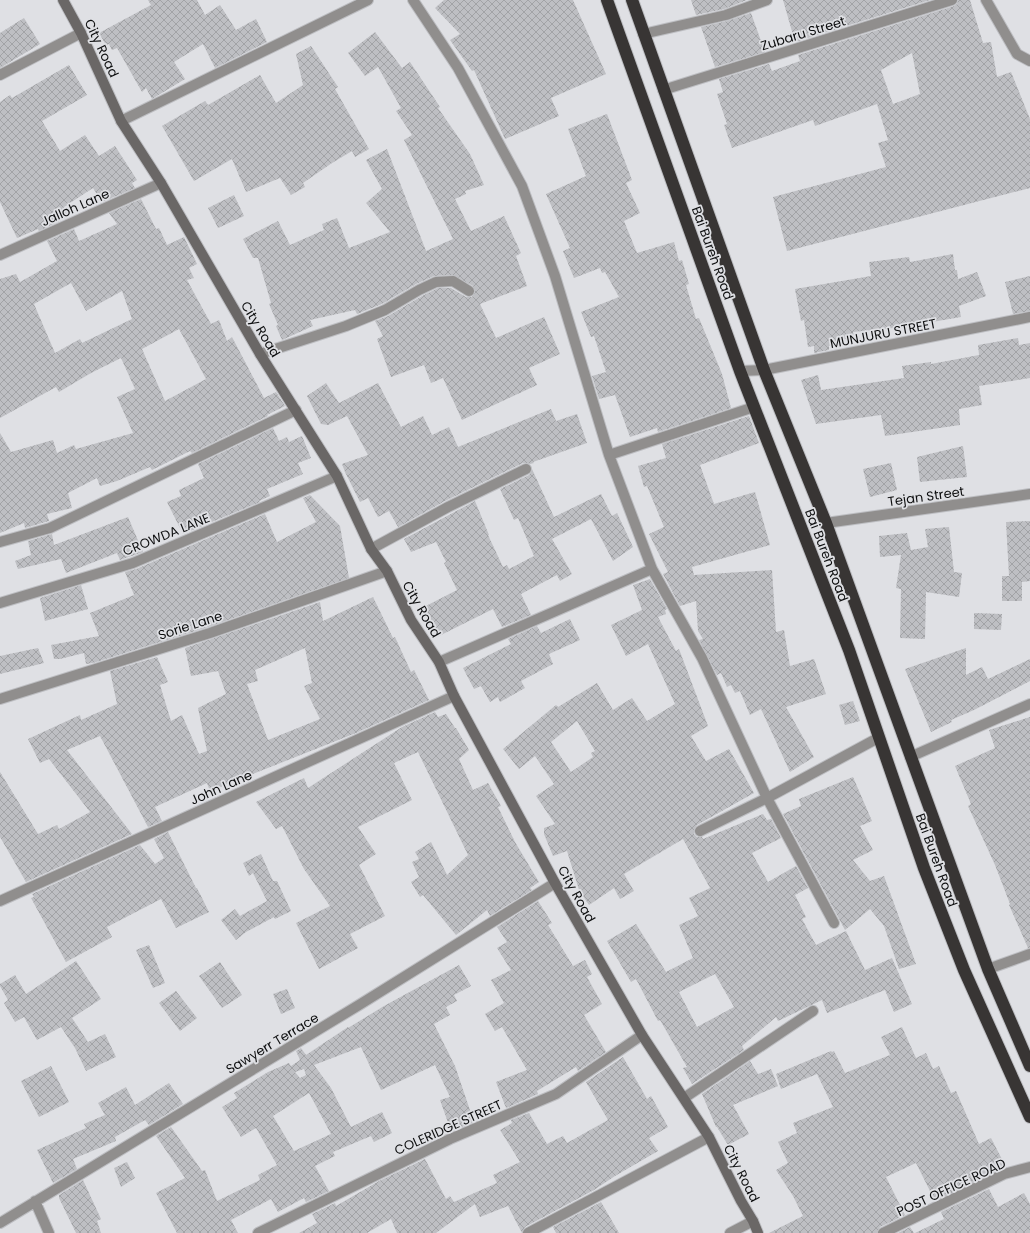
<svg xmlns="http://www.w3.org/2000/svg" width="1030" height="1233" font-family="Poppins,sans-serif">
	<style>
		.building { fill: url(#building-cross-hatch); fill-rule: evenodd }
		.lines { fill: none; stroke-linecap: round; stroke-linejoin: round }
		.street-casing { stroke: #bdbec2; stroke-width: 12 }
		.secondary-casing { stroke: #bdbec2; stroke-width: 12 }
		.highway-casing { stroke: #bdbec2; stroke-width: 14 }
		.street { stroke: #908e8d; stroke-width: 10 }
		.secondary { stroke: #6a6766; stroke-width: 10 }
		.highway { stroke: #383534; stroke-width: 12 }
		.labels { text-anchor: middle; stroke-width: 3.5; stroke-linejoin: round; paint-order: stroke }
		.street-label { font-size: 13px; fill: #0c0d0e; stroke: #dfe0e4 }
	</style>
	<defs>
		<pattern id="building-cross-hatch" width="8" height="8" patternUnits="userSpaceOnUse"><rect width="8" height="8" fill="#bebfc3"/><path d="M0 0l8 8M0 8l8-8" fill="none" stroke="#a2a3a6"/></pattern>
	</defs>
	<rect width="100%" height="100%" fill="#dfe0e4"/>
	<path class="building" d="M148,0H197L205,15L220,5L236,30L256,19L267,42L215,68L203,44L174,62L185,79L152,99L146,88L142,92L117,48L112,50L109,44L106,45L99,33L151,5Z
		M444,0H573L606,74L551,98L559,116L505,139L474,70L472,71L450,40L460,34L435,8Z
		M691,0H747L724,9L696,15Z
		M783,0H930L795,42Z
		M958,0H970L983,43L991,42L997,77L1011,72L1030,119V188L787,251L773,197L886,167L878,143L888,140L877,104L815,126L813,120L732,148L724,125L727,124L717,94L723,92L719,79L769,64L772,71L800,61L798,55L954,6L957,4ZM912,53L920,94L893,104L881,70Z
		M751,13L765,52L715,67L701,27L727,21Z
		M24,18L40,44L0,68V33Z
		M375,32L402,68L410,62L440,107L438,108L470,154L484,185L465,191L466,194L455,199L471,231L504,216L521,253L516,256L527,286L480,304L496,338L544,317L560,354L529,368L537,385L462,420L443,378L431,383L424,365L391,377L377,339L383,336L375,321L388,316L422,296L438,288H451L466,297H472L475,292L473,286L453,275L434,276L416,284L382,304L357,314L355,310L310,320L313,326L282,340L276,326L278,325L269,304L271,303L258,258H253L243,239L278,221L290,245L324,230L322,224L337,218L349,248L390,232L366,203L382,189L366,160L387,149L426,251L453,239L404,140L412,135L396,111L401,108L378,67L365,76L348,53Z
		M311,46L338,87L335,89L369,149L355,157L352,151L332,163L303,183L305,187L291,195L280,178L246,192L232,159L194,181L162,126L205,101L208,105L260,75L276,103L303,85L296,54Z
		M69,65L87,95L42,121L60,151L85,135L99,156L115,146L137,180L132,183L135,188L102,202L93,188L64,207L68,217L39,231L38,229L17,238L0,202V102L10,95L12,98Z
		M607,114L632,180L626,183L640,213L624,221L637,253L674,242L679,261L682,260L689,284L686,285L696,319L699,318L722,374L731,408L658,432L657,428L630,437L615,395L599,399L592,376L606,372L594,336L591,337L581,312L619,297L605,272L602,273L600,268L574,278L563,251L570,248L546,194L586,176L568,129Z
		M234,195L244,216L218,228L208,208Z
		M141,199L156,229L159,228L167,245L184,237L197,264L189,268L194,278L187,280L211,324L219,320L227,341L232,337L264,398L276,392L285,406L267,415L268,416L192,453L190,451L152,470L150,467L117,481L100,486L97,478L68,493L72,508L47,514L49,521L25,528L24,523L0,533V433L11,452L53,440L57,453L74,445L76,449L133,433L117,397L135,389L121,358L91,373L59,392L56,387L0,418V279L16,274L20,282L57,261L47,241L74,229L79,241L117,224L109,213ZM71,283L86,311L122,291L132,319L82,343L80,339L55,353L34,304ZM179,329L206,379L165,401L142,349Z
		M953,254L955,270H957L958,279L977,272L986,296L959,306L961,317L903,327L853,332L854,338L840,340V344L829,346V350L814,353V346L808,347L804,320L801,321L795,289L871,276L869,262L909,257L910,262Z
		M1030,276V311L1013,314L1005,282Z
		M1018,338L1019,345L1030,343V378L979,386L982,405L959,409L960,425L885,436L881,415L816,424L801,380L818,375L821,390L904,378L902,366L931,362V364L979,355L978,345Z
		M326,383L339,403L378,383L401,427L423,416L432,435L449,427L458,447L551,409L556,421L577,414L587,443L533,462L534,463L530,464L527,463H523L445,501L398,527L389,511L378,517L368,498L360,502L345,472L342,464L368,455L347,416L328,425L321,424L307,396Z
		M749,416L759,443L700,465L714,504L755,492L770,545L692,567L694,575L772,570L776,632L784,630L790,666L814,659L826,694L786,707L814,757L790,772L761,709L750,715L740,691L735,693L731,685L727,687L721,673L717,675L699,640L703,639L698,631L696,601L680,606L663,574L668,572L649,534L664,527L647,486L644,487L638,466L666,458L662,444Z
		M273,428L279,441L287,437L289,442L302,436L311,458L298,463L303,474L267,489L270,496L259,501L260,502L183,534L167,502L181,496L179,490L204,478L198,464Z
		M963,446L967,477L920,482L917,457Z
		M891,463L897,490L870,497L863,469Z
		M532,469L554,517L601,494L612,516L617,513L633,547L613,561L591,519L552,539L572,574L560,581L557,575L521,594L531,615L502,627L493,609L437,637L422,608L457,590L444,563L446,562L436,542L411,552L404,539L475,501L489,535H488L503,567L507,565L509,569L534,556L518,518L514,520L500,489L529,475Z
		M310,495L340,526L349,578L208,627L93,663L86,664L84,653L60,659H54L51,645L99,636L90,613L134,595L125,572L136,569L265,514L277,542L316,522L303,498Z
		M128,517L143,552L120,560L117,553L66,573L61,559L18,569L15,561L31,555L28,541L52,534L54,545Z
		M1030,521V581L1022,582V601H1002V576H1009L1006,522Z
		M949,527L954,572L962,573L959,597L926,592L925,639L900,638L901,589L896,588L901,555L880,557L879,536L907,533L911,550L928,547L925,529Z
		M650,579L667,609L665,610L666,614L658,617L676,651L679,649L708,726L691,736L706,761L729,749L754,793L697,825L694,830V834L697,837H702L703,839L763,814L767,820L771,819L781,838L752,853L768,882L796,866L808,888L795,895L806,917L802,919L816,945L846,931L865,970L892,958L912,1004L894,1012L885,990L827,1013L822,1000L778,1021L776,1017L742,1046L744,1050L692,1084L683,1068L687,1067L660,1020L658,1021L636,979L631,982L607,941L636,924L666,972L693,958L679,925L698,916L689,898L710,888L683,839L624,874L634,891L620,899L614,888L589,905L579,890L567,851L553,856L544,834V828L555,824L536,796L554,784L535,756L519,769L503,749L556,705L558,707L597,683L613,710L632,698L647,721L675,704L648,644L626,656L611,625L642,610L633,585ZM577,721L595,751L591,753L593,757L571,772L551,742ZM715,974L734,1007L697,1027L679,992Z
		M81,585L88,609L45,621L40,598Z
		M373,597L393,638L395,637L411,672L414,670L429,700L356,733L210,791L207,783L155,807L162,821L148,827L100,736L67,750L132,834L26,882L0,837V772L38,834L57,825L59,829L90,812L49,759L40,763L28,739L80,715L81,720L117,704L110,671L157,657L168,682L160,685L171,721L182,715L199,754L207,751L198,708L226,694L218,671L191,676L185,648L320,602L323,621ZM305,648L312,683L304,686L320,719L268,740L247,684L258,681L255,670Z
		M974,613L1002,614L1001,630L974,629Z
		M570,619L580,640L549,654L553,664L521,681L525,688L500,702L498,697L490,702L481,686L474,689L463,668L511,644L508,639L537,626L541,633Z
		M38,648L44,663L0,674V656Z
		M966,648V675L982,667L988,679L1030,659V681L974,710L951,720L952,722L931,732L905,669Z
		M853,701L860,721L845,725L839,705Z
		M435,712L438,717L446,714L455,728H456L469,750L459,759L473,790L488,783L501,806L498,807L515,842L539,882L530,888L532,890L490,916L487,910L456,935L423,895L420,897L411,882L419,877L412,862L419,859L415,852L431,842L447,875L468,855L418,752L394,763L412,800L358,827L376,854L359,865L385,916L350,934L358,948L319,969L296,923L330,906L304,869L282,826L276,829L256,802L304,778L308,788L402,727Z
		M1030,717V948H1028L1009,905L1010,904L995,865L968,806L971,804L955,766L995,748L989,730Z
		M853,777L872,821L860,826L873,850L853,860L870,881L884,876L916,964L899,969L884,926L870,909L845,930L783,814L801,806L799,799Z
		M168,832L196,888H197L209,912L176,928L161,899L107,927L112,937L66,962L31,898L34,897L32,894L140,845L155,864L164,858L154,839Z
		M261,854L273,881H277L291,911L275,919L274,917L246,932L236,940L221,920L235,909L240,916L267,901L253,873L249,876L243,863Z
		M538,901L552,923L548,925L573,966L585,960L592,974L587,977L602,1004L584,1015L606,1052L578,1071L576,1067L537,1091L538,1094L506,1108L496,1082L527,1070L502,1027L495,1031L485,1014L504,1003L491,980L511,970L497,948L507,942L497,927Z
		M149,945L165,983L153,988L136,950Z
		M76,961L101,999L72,1018L88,1042L105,1034L116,1057L86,1071L75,1048L61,1027L37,1040L24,1017L15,1022L4,1003L8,1000L0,986V984L15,975L26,994Z
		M220,962L242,995L222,1008L199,976Z
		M459,965L471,986L454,995L457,1001L446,1007L450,1015L434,1024L455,1066L474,1122L451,1131L440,1100L450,1097L435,1065L381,1090L361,1047L314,1065L331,1088L351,1127L382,1112L392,1133L374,1142L371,1136L333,1152L335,1156L315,1166L329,1191L306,1202L304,1198L278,1212L271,1199L231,1220L238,1233H177L156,1193L185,1178L156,1136L171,1127L202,1171L205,1170L217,1201L260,1180L258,1175L277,1165L256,1128L241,1137L222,1107L237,1098L234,1093L268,1072L289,1063L291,1066L300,1060L296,1051L301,1048L306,1055L348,1027V1028L384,1006ZM304,1069L306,1075L300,1078L295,1072ZM309,1093L331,1134L294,1151L273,1116Z
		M287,989L295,1008L281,1014L273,994Z
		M176,991L197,1018L180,1031L159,1003Z
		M902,1027L916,1058L926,1053L933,1069L939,1066L951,1093L956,1091L979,1144L991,1138L1006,1167L935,1201L916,1163L886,1177L905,1215L880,1227L877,1233H769L803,1216L793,1196L776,1170L788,1163L778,1142L797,1133L793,1123L833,1107L817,1074L781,1089L776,1074L831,1051L832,1052L834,1051L845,1073L890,1055L881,1037Z
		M623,1057L647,1099L651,1096L668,1127L649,1138L658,1151L615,1176L594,1190L525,1227L522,1233L508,1206L480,1217L475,1204L436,1233H397L391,1219L367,1233H299L317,1223L312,1214L335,1203L336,1206L379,1181L425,1159L446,1199L450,1196L454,1202L497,1183L493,1175L520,1162L500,1130L512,1123L511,1120L529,1113L547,1144L563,1136L567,1143L608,1120L586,1082Z
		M750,1061L758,1074L771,1069L778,1086L733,1105L749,1134L728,1145L717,1127H716L702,1094Z
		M51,1066L69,1102L39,1117L21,1081Z
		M169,1083L183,1104L149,1125L145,1120L115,1137L116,1141L73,1159L77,1169L53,1183L37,1150L86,1128L84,1124L105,1115L98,1103L126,1087L135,1105Z
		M127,1162L135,1178L121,1187L114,1168Z
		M83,1180L101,1219L97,1221L101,1233H76L59,1198V1195Z
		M989,1189L998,1207L1024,1193L1030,1204V1233H915L944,1219L941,1212Z
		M601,1202L619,1233H556L553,1227Z
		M910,1227L914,1233H898Z"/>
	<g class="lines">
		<defs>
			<path id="street" d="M413,0L458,68L522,186L555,276L609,455L652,569L702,658L767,798L834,923
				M986,0L1017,54L1030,61
				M643,34L726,15L767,0
				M0,75L81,33
				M663,90L952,0
				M121,121L368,0
				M0,255L161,183
				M260,354L346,326L385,310L419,290L436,282L453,281L469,291
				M740,371L764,370L1030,317
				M609,455L754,407
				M826,523L1030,494
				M0,542L50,528L296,410
				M371,549L448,507L526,469
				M0,603L133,563L337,476
				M439,662L652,569
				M0,699L210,633L387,571
				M910,757L1030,704
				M700,831L767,798L878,738
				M0,901L454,696
				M988,969L1030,954
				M684,1098L813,1011
				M35,1201L49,1233
				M0,1223L359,1005L555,883
				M258,1233L450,1139L556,1094L642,1035
				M528,1233L709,1137
				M730,1233L753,1221
				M883,1233L1004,1174L1030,1167"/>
			<path id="secondary" d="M63,0L81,33L121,121L161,183L260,354L337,476L371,549L387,571L411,620L439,662L454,696L555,883L642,1035L709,1137L741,1201L753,1221L758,1233"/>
			<path id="highway" d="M607,0L740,371L849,650L924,868L964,970L1030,1117
				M632,0L764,370L826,523L988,969L1030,1066"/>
		</defs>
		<use href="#street" class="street-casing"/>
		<use href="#secondary" class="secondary-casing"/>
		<use href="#highway" class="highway-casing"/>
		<use href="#street" class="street"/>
		<use href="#secondary" class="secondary"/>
		<use href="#highway" class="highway"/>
	</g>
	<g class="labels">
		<g class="street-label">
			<text transform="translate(803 33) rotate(-17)" y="5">Zubaru Street</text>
			<text transform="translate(102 48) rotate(65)" y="5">City Road</text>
			<text transform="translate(75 207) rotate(-24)" y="5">Jalloh Lane</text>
			<text transform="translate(713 253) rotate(70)" y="5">Bai Bureh Road</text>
			<text transform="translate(261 329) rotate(59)" y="5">City Road</text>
			<text transform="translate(883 333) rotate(-11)" y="5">MUNJURU STREET</text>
			<text transform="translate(926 496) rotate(-8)" y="5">Tejan Street</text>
			<text transform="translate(166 534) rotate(-22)" y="5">CROWDA LANE</text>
			<text transform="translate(827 555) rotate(69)" y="5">Bai Bureh Road</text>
			<text transform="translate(422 609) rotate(60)" y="5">City Road</text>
			<text transform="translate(190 625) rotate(-18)" y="5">Sorie Lane</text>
			<text transform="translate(221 787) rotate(-24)" y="5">John Lane</text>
			<text transform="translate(937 860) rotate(70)" y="5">Bai Bureh Road</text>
			<text transform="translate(577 894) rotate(61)" y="5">City Road</text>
			<text transform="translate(272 1043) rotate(-31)" y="5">Sawyerr Terrace</text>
			<text transform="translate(448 1127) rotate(-24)" y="5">COLERIDGE STREET</text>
			<text transform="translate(742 1173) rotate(63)" y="5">City Road</text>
			<text transform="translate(951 1187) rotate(-25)" y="5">POST OFFICE ROAD</text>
		</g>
	</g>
</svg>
